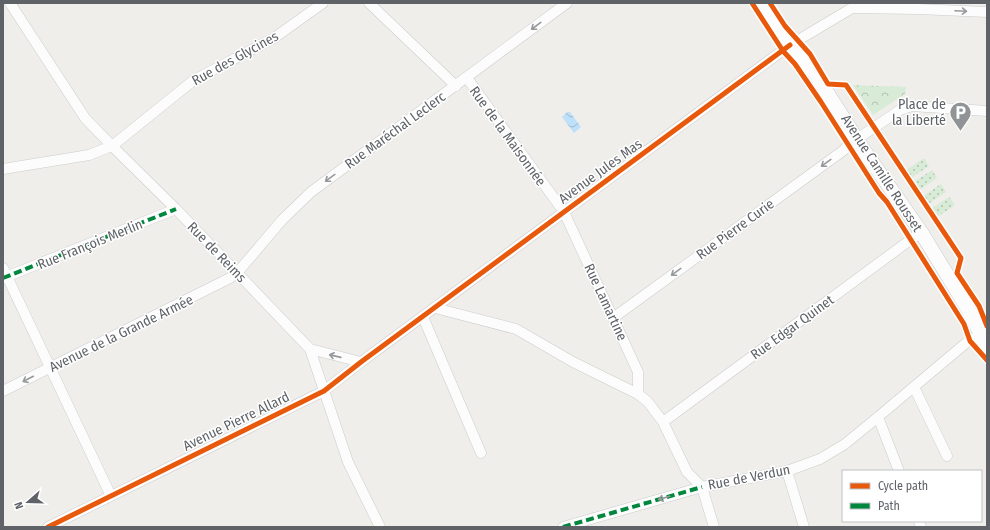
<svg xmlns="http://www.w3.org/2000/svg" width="990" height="530" font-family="'Fira Sans Condensed',sans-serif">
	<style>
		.grass { fill: url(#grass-dots) }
		.park { fill: url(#park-crowns) }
		.water { fill: url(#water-waves) }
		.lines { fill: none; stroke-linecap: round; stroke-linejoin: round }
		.street-casing { stroke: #cbcccc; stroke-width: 11 }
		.secondary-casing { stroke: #cacacb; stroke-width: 15 }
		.street { stroke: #fdfcfc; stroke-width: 10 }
		.secondary { stroke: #fdfcfc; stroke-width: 14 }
		.quiet { stroke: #00873e; stroke-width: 4; stroke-dasharray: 8 4; stroke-linecap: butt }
		.cycleway-casing { stroke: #fff; stroke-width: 8 }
		.cycleway { stroke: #e8590c; stroke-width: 5 }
		.oneway { stroke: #96999c }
		.labels { text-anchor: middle; stroke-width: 3; stroke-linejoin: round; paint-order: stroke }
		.street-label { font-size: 14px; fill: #5f6368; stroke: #fff }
		.poi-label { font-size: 14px; fill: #5f6368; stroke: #fff; text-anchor: end }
	</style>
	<defs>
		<pattern id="grass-dots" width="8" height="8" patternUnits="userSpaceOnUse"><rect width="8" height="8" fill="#d8ebd6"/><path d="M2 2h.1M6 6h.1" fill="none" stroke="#b2c2b1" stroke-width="1.8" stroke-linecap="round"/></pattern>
		<pattern id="park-crowns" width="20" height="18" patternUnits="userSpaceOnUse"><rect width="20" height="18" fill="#d8ebd6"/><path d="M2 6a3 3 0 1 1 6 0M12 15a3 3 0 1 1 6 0" fill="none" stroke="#b2c2b1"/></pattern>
		<pattern id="water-waves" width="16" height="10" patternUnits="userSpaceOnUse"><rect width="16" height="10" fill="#bfe0f9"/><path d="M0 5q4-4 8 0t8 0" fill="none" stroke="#9eb9cd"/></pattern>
	</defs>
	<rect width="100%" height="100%" fill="#efeeea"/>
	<path class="grass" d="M924,158L929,166L911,178L906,170Z
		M932,170L937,178L919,190L914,182Z
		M941,184L946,192L928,204L923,196Z
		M949,197L955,205L937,217L931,209Z"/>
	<path class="park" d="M853,85L906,87L905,94L873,115Z"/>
	<path class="water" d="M567,112H570L581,127L574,133L562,117Z"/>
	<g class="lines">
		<defs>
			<path id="street" d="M10,3L85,118L112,146L176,209L310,349L348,462L380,527
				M369,3L456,86
				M467,78L564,212L638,372V394
				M3,169L89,155L112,146L194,80L274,38L323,3
				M3,268L111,496
				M3,278L176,209
				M435,308L516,329L573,362L638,394L648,402L663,422L687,472L702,487L787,471L820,459L845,444L878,417L966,343L981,335
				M423,317L481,453
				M613,318L844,150L848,145L900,110L912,106L987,111
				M976,324L987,317
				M310,349L361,362
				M914,387L947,456
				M3,391L230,278L237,273L282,220L311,192L567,3
				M878,417L899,471
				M663,422L921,232
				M787,471L804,527
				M919,521L921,527
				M48,527L324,391L361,362L790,45L852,8L918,9L987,12
				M563,527L702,487L714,527"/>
			<path id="secondary" d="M760,3L781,34L814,72L863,149L921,232L968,309L987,346"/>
		</defs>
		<use href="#street" class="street-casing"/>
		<use href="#secondary" class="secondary-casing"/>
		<use href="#street" class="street"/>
		<use href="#secondary" class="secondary"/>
		<path class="quiet" d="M3,278L176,209
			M563,527L702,487"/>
		<defs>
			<path id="cycleway" d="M752,3L783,51L795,64L821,102L879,193L887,202L964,324L970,341L987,360
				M770,3L785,26L810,54L828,84L846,85L961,258L957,273L979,306L987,326
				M48,527L324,391L361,362L790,45"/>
		</defs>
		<use href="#cycleway" class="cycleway-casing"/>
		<use href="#cycleway" class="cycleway"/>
	</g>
	<defs><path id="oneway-shaft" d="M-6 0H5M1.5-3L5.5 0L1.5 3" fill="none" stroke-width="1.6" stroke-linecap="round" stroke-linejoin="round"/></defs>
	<g class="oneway">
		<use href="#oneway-shaft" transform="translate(961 11) rotate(3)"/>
		<use href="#oneway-shaft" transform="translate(536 26) rotate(143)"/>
		<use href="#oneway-shaft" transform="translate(826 163) rotate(144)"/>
		<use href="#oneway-shaft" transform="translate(330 178) rotate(144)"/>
		<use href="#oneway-shaft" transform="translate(676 272) rotate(144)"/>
		<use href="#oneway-shaft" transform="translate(335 356) rotate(-167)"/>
		<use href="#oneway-shaft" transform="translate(28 379) rotate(153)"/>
		<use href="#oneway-shaft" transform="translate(664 498) rotate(164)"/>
	</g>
	<defs>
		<symbol id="parking-pin" viewBox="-11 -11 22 30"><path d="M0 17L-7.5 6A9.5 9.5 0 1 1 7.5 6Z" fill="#919496" stroke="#fff"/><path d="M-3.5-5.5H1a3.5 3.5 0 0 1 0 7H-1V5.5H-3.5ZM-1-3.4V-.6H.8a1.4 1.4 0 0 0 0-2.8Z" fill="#fff"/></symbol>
	</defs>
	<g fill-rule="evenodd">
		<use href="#parking-pin" x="948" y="100" width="25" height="34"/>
	</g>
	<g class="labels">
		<g class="street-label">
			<text transform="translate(235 58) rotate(-29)" y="5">Rue des Glycines</text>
			<text transform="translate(395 130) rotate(-36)" y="5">Rue Maréchal Leclerc</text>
			<text transform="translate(508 136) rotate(54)" y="5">Rue de la Maisonnée</text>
			<text transform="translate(600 171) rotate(-36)" y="5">Avenue Jules Mas</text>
			<text transform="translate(882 173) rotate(57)" y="5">Avenue Camille Rousset</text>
			<text transform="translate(735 229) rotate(-36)" y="5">Rue Pierre Curie</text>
			<text transform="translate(90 244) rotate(-22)" y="5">Rue François Merlin</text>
			<text transform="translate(217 252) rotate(46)" y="5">Rue de Reims</text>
			<text transform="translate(606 302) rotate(65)" y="5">Rue Lamartine</text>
			<text transform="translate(792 327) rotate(-36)" y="5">Rue Edgar Quinet</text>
			<text transform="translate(121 333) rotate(-26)" y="5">Avenue de la Grande Armée</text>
			<text transform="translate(236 421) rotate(-26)" y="5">Avenue Pierre Allard</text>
			<text transform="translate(749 477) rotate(-11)" y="5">Rue de Verdun</text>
		</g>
		<g class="poi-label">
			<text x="946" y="109">Place de<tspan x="946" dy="16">la Liberté</tspan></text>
		</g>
	</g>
	<rect width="990" height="530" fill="none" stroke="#5f6368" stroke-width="8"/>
	<rect x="842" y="470" width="140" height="52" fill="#ffffff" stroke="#bfc1c3"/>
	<rect x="850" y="483" width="20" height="6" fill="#e8590c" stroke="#bfc1c3"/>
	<text x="878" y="490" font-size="12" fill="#5f6368">Cycle path</text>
	<rect x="850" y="503" width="20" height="6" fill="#00873e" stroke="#bfc1c3"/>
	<text x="878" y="510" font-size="12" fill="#5f6368">Path</text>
	<g transform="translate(28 502) rotate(250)" stroke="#ffffff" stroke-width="3" paint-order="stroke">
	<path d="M0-3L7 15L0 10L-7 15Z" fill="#5f6368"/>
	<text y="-6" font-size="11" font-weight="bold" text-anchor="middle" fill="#5f6368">N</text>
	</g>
</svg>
